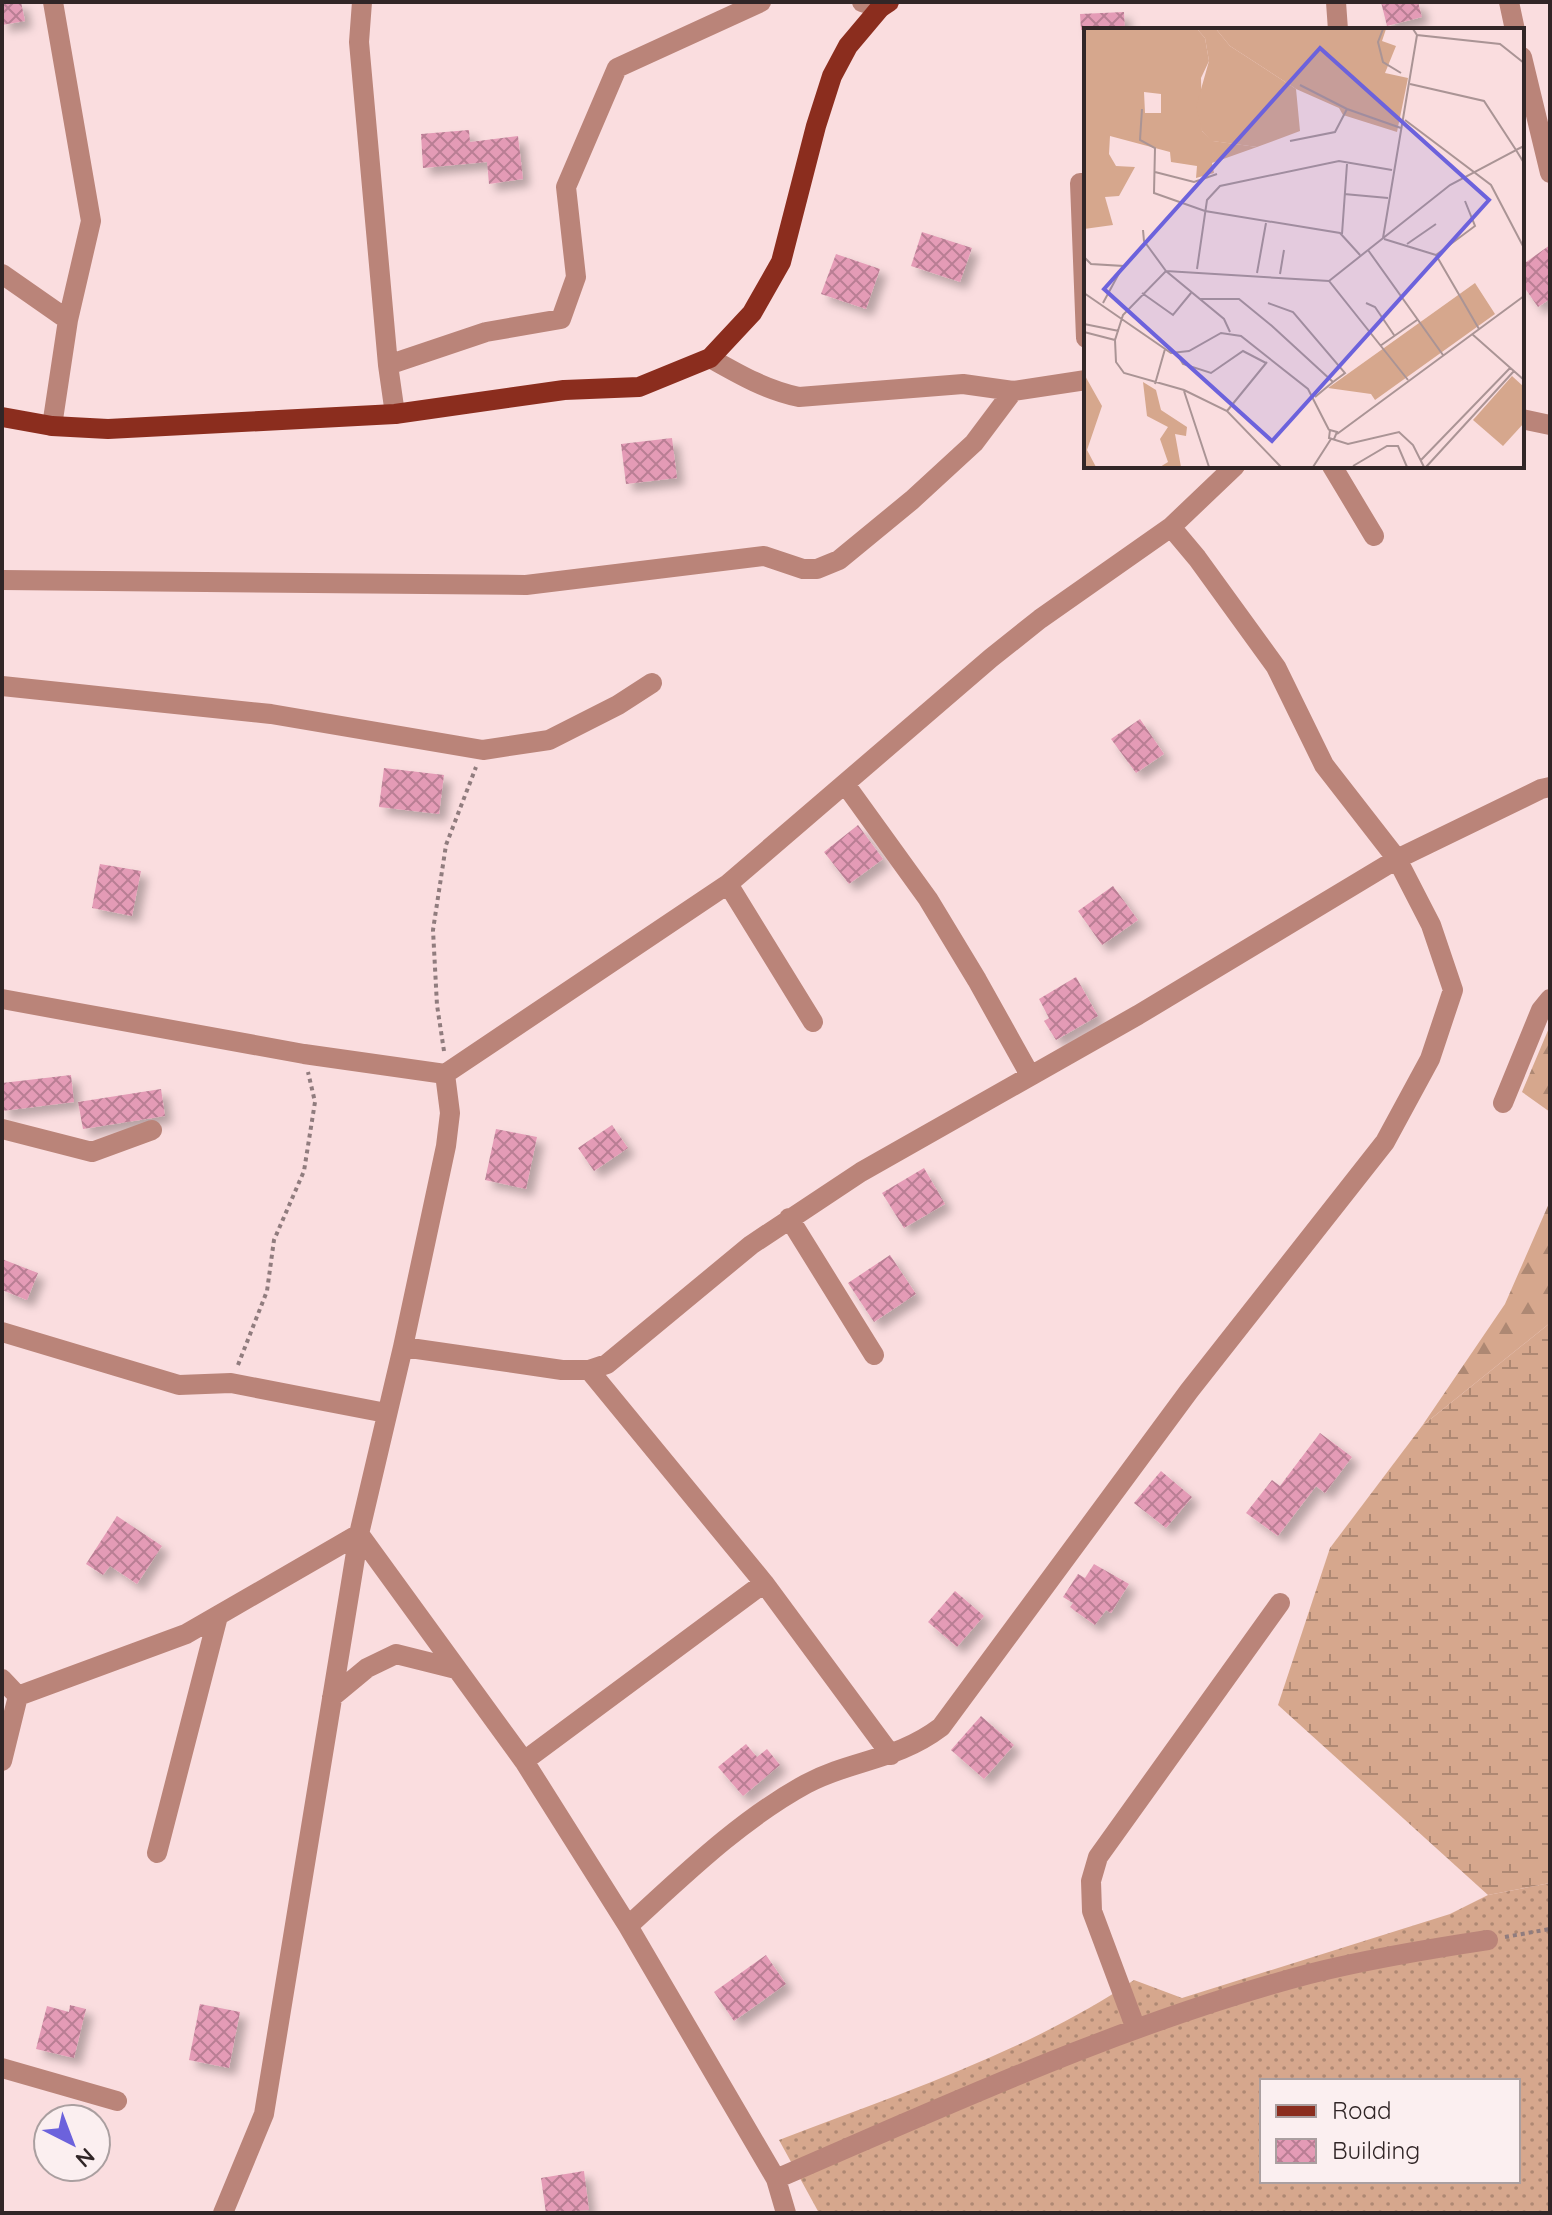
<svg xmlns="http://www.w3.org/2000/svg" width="1552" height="2215" font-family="Quicksand,sans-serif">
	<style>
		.grass { fill: url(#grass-dots); fill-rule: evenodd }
		.forest { fill: url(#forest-firs) }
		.wetland { fill: url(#wetland-marsh) }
		.building { fill: url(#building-cross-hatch); filter: url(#shadow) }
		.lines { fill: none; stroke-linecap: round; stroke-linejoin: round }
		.path { stroke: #907c7e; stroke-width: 4; stroke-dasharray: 4 4; stroke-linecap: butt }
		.minor { stroke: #ba8479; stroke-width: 20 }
		.major { stroke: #8b2d1e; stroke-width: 20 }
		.inset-road { fill: none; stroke: #aa9495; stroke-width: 2 }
		.view { fill: #6c62dc; fill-opacity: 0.15; stroke: #6c62dc; stroke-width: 4 }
		.inset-edge { fill: none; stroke: #312627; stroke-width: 4 }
	</style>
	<defs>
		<pattern id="grass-dots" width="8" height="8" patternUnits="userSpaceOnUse" patternTransform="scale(2)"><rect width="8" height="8" fill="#d6a78d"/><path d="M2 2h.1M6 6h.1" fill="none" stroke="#ae8873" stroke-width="1.8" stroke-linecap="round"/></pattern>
		<pattern id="forest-firs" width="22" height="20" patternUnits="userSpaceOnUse" patternTransform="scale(2)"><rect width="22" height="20" fill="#d6a78d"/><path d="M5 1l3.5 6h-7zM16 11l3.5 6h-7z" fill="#ae8873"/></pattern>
		<pattern id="wetland-marsh" width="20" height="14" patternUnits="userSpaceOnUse" patternTransform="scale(2)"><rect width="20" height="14" fill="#d6a78d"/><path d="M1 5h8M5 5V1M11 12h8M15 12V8" fill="none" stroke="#ae8873"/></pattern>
		<pattern id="building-cross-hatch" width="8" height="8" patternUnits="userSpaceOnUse" patternTransform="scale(2)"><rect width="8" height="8" fill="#e49bb6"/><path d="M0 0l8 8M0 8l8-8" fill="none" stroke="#b97e94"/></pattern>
		<filter id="shadow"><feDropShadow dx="7" dy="7" stdDeviation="4" flood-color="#0004"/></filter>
	</defs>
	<rect width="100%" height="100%" fill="#fadddf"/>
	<path class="grass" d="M1550,1883V2213H819L779,2140C898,2094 1028,2052 1134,1980L1182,1998L1450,1914L1488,1895ZM1262,2081H1518V2181H1262Z"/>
	<path class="forest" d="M1549,1028H1550V1112L1522,1092Z
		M1550,1201V1323L1422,1426L1505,1304Z"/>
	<path class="wetland" d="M1550,1323V1883L1488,1895L1278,1705L1330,1548L1422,1426Z"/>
	<path class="building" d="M2,2H21L25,21L2,25Z
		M1381,2H1418L1422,17L1387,26Z
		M1124,12L1125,30H1081L1080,14Z
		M469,130L470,142L518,136L523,179L489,184L487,162L423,168L421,134Z
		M922,232L972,248L960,282L911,266Z
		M1550,245V299L1538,307L1522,284V265Z
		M836,254L880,269L866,309L821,294Z
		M672,438L677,478L626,484L621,444Z
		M1140,719L1164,754L1136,773L1111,739Z
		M384,768L444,775L439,814L379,807Z
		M858,825L883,859L849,884L824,852Z
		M100,864L141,871L132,916L92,908Z
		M1113,886L1138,920L1102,945L1078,911Z
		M1076,977L1098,1016L1056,1040L1044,1021L1049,1018L1039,999Z
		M71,1075L74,1102L2,1111V1083Z
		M161,1089L165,1116L83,1129L78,1102Z
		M612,1125L628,1148L594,1171L578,1148Z
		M496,1129L537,1137L526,1189L485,1180Z
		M924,1168L945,1204L904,1228L882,1193Z
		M890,1255L916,1294L874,1322L848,1283Z
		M2,1259L38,1273L27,1300L2,1290Z
		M1320,1433L1352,1457L1325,1493L1316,1486L1278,1536L1246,1513L1272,1480L1280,1486Z
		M1161,1471L1192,1497L1166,1528L1134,1503Z
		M117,1516L162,1546L137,1584L110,1566L103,1575L86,1564Z
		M1094,1564L1129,1584L1111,1613L1106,1610L1095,1625L1075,1611L1070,1607L1073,1603L1063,1597L1078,1574L1085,1578Z
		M955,1591L984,1616L957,1647L928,1622Z
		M981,1716L1014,1745L984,1779L951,1750Z
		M746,1744L757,1757L767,1749L780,1765L743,1796L718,1767Z
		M766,1955L786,1984L734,2021L714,1992Z
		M200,2004L240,2012L229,2068L189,2060Z
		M70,2005L86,2009L74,2058L36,2049L47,2006L69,2012Z
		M584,2171L589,2210L546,2213L541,2178Z"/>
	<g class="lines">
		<path class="path" d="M444,1051L437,1005L433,930L446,845L476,767
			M238,1365L267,1291L274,1240L304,1171L315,1102L308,1072
			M1505,1937L1550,1929"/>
		<path class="minor" d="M53,2L91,221L68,320
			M362,2L359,42L388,365L395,414
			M862,2L880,8
			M1336,2L1338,30
			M1509,2L1515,30
			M1522,57L1550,173
			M1086,183H1080L1086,338
			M2,274L68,320L52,426
			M710,358C740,375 766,390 799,397L963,384L1013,391L1086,380
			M388,365L486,332L561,319L576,277L566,187L617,68L761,2
			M1522,419L1550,425
			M1332,466L1374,536
			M2,580L526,585L764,556L803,569H817L839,560L912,500L974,443L1013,391
			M2,686L271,714L483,750L549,740L618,705L652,683
			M845,784L928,899L977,980L1030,1075
			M728,884L813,1022
			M2,999L304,1054L445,1074L728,884L991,658L1040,619L1171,527L1235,466
			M1503,1103L1541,1010L1550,999
			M2,1129L92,1152L152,1130
			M789,1218L874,1355
			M2,1332L179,1385L231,1383L386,1413
			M403,1347L562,1370H589L607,1364L751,1245L861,1172L1138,1015L1397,859L1541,789L1550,787
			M589,1370L764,1583L891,1755
			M359,1534L524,1761L628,1926L776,2179L786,2213
			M2,1679L18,1696
			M18,1696L186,1634L359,1534
			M332,1697L367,1668L396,1654L456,1669
			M2,1761L18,1696
			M524,1761L764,1583
			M157,1853L218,1616
			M628,1926C684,1875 740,1820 806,1784C853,1759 896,1761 941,1727L1189,1391L1385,1142L1430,1059L1453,990L1431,925L1397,859L1324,765L1276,667L1197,558L1171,527
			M1136,2029L1092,1911L1091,1881L1098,1857L1280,1603
			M2,2068L117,2101
			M776,2179C950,2104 1124,2023 1309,1974C1368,1959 1428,1949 1488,1940
			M223,2213L264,2114L359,1534L403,1347L446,1146L450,1113L445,1074"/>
		<path class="major" d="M2,417L52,426L108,429L395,414L564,390L639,387L710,358L752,313L781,262L816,126L832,76L848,46L880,8L889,2"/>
	</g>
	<g transform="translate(1084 28)">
		<rect width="440" height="440" fill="#fadddf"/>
		<path d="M132,1H302L298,13L312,18L301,45L324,50L313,104L259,87L255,80L212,61L146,18Z" fill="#d6a78d"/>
		<path d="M0,1H113L121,10L125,33L117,50L118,103L129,113L173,119L128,135L130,145L112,150L113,138L87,134L86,124L26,108L25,126L32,138L51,139L35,168L21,169L29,197L0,201ZM60,64L77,66V85H61ZM0,346L18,378L3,422L12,439H0ZM59,354L72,362L77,382L103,399L102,408L91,406L97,439H76L84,434L76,411L84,399L63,388Z" fill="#d6a78d" fill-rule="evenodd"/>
		<path d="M113,1H132L146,18L212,61L216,103L173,119L128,113L118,103L112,79L125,33L121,10Z" fill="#d6a78d"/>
		<path d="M391,255L411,286L291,372L287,366L244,360Z" fill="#d6a78d"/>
		<path d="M428,348L440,359V395L419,418L389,392Z" fill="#d6a78d"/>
		<path class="inset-road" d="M299,1L294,14L299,34L317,45M329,1L333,7L416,16L440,35M326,56L400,73L432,122L440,118M216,57L263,81L317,100M58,81L56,112L71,120L70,165L121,183L256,205L276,227M321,92L407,157L440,220M206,113L251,104L263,81M71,144L110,154L133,146M260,166L304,170M59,202L60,213L82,243L140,291L146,304M258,206L263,136M299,210L333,7M300,211L352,227M323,216L352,196M284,222L359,327M352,227L395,301M352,227L391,198L381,173M0,229L7,236L39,238L19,275M113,241L123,172L136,158L255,133L308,142M173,245L182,195M196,246L200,222M245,253L366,157L432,122L440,135M0,265L87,325L105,323L137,305L157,308L224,361L245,402M58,265L89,287L107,265M116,271H155L188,298L249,354L231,369M184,275L209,284L261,345L249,354M282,275L291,279L310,307M0,296L35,303M0,304L31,312L39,287L82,243L245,253L324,352M388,306L440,352M31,312L32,334L40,345L100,362L143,383L197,439M296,318L333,292M93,326L99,336L127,345L159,323L182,335M71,356L81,321M100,363L125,439M143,383L183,334M253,406L440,268M250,411L253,404L246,402L245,410L264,416L315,404L329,417L340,439M337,432L426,340M269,438L303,418H314L323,439M229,439L247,411M342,439L430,343"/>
		<path class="view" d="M236,20L405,172L188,413L20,261Z"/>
		<rect width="440" height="440" class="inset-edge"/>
	</g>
	<rect width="1552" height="2215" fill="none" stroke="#312627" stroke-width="8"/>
	<rect x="1260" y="2079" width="260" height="104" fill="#fbeff0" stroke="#aa9fa0" stroke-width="2"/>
	<rect x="1276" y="2105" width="40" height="12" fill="#8b2d1e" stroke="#aa9fa0" stroke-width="2"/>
	<text x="1332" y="2119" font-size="24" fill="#312627">Road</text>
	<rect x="1276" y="2139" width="40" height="24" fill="url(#building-cross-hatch)" stroke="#aa9fa0" stroke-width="2"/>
	<text x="1332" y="2159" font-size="24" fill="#312627">Building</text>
	<g transform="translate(72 2143) rotate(138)"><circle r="38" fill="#fbeff0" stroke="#aa9fa0" stroke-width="2"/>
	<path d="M0-6L14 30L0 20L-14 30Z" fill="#6c62dc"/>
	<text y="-12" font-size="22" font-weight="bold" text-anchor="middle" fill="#312627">N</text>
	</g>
</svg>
